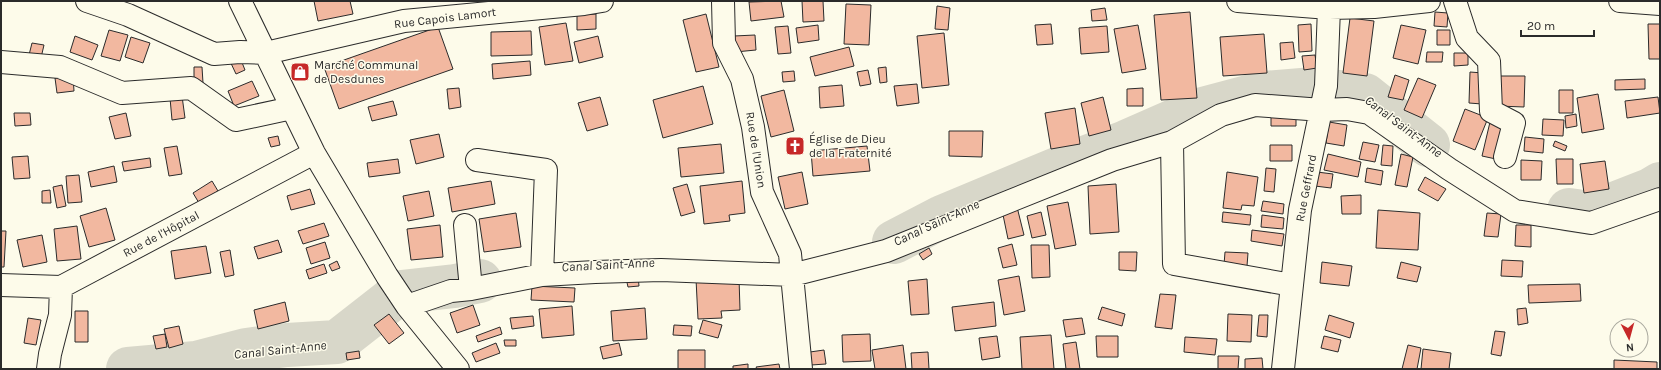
<svg xmlns="http://www.w3.org/2000/svg" width="1661" height="370" font-family="Karla,sans-serif">
	<style>
		.lines { fill: none; stroke-linecap: round; stroke-linejoin: round }
		.river { stroke: #d8d7c9; stroke-width: 44 }
		.building { fill: #f2b8a0; stroke: #2b2b2b }
		.minor-casing { stroke: #2b2b2b; stroke-width: 24 }
		.minor { stroke: #fdfbea; stroke-width: 22 }
		.labels { text-anchor: middle; stroke-width: 3; stroke-linejoin: round; paint-order: stroke }
		.street-label { font-size: 12px; fill: #2b2b2b; stroke: #fdfbea }
		.poi-label { font-size: 12px; fill: #2b2b2b; stroke: #fdfbea; text-anchor: start }
		.water-label { font-size: 13px; font-style: italic; fill: #2b2b2b; stroke: #fdfbea }
	</style>
	<rect width="100%" height="100%" fill="#fdfbea"/>
	<g class="lines">
		<path class="river" d="M1569,210L1591,213L1650,190L1660,184
			M894,242L942,217L1074,162L1126,142L1199,110L1263,93L1314,89L1365,95L1428,145
			M128,369L196,363L246,350L287,345L337,342L401,292L455,286L480,281"/>
	</g>
	<path class="building" d="M314,1H350L353,14L318,21Z
		M781,1L784,17L751,21L749,2Z
		M802,1H823L824,21L803,22Z
		M846,4L871,5L869,45L844,44Z
		M937,6L950,8L948,30L935,29Z
		M1105,8L1107,20L1092,21L1091,10Z
		M1190,12L1197,98L1161,100L1154,15Z
		M1435,12L1448,13L1447,27L1434,26Z
		M596,14V29L577,30V15Z
		M706,14L719,67L696,72L683,20Z
		M1350,18L1374,21L1367,76L1343,73Z
		M566,23L573,61L545,65L539,27Z
		M1051,24L1053,44L1037,45L1035,25Z
		M1311,24L1312,51L1299,52L1298,25Z
		M1648,24H1660V59H1649Z
		M818,25L819,40L798,43L796,28Z
		M1138,25L1146,69L1122,73L1114,29Z
		M1401,25L1426,30L1418,64L1393,58Z
		M788,26L791,53L778,54L775,27Z
		M1107,26L1109,52L1081,54L1079,28Z
		M438,27L453,69L339,109L324,67Z
		M109,30L128,35L120,61L101,56Z
		M1437,30H1450V45H1437Z
		M531,31L532,55L491,56V32Z
		M944,33L949,85L922,88L917,36Z
		M1264,34L1267,73L1223,76L1220,37Z
		M755,35L756,50L735,52L734,36Z
		M75,36L98,45L92,60L70,52Z
		M598,36L603,57L579,63L574,42Z
		M131,37L150,43L143,63L125,57Z
		M1293,42L1295,58L1281,60L1280,43Z
		M32,43L44,45L40,62L28,59Z
		M849,47L854,66L815,76L810,57Z
		M1427,52H1443L1442,62H1426Z
		M1454,53H1468V65L1454,66Z
		M239,55L245,70L236,74L229,59Z
		M1315,55L1317,68L1304,70L1302,56Z
		M530,61L531,75L493,79L492,64Z
		M194,67H202L203,83H194Z
		M886,67L887,82L880,83L878,68Z
		M868,70L871,84L860,86L857,72Z
		M794,71L795,81L783,82L782,72Z
		M1470,72L1483,73L1482,104L1469,103Z
		M1395,75L1409,80L1403,100L1388,97Z
		M73,76L74,91L57,93L55,78Z
		M1498,76H1525L1524,107L1498,106Z
		M1418,78L1436,85L1422,118L1404,110Z
		M1645,79V89L1615,90V80Z
		M252,81L259,96L234,106L228,91Z
		M917,84L919,103L897,106L894,86Z
		M842,85L844,106L820,108L819,87Z
		M703,86L713,124L663,138L653,100Z
		M459,88L461,107L449,109L447,89Z
		M1143,88V106H1127V89Z
		M784,90L794,131L771,137L761,96Z
		M1559,90H1573V113H1559Z
		M1598,94L1604,129L1582,133L1577,98Z
		M182,96L185,118L172,120L170,98Z
		M600,97L608,125L587,131L578,103Z
		M1103,97L1111,130L1089,136L1081,103Z
		M1658,97L1660,113L1627,118L1625,101Z
		M393,101L397,115L372,121L368,107Z
		M1075,108L1080,144L1051,149L1045,113Z
		M1465,109L1488,118L1475,150L1453,141Z
		M14,113H30L31,125L15,126Z
		M126,113L131,136L115,139L109,117Z
		M1576,114L1577,126L1566,128L1565,116Z
		M1271,117H1296V126H1271Z
		M1543,119L1564,120L1563,136L1542,135Z
		M1329,122L1347,125L1344,146L1326,143Z
		M1490,122L1504,125L1496,159L1482,156Z
		M949,131H983L982,157L949,156Z
		M439,134L444,157L416,164L410,140Z
		M278,136L280,145L271,147L268,138Z
		M1525,137L1544,139L1543,153L1524,151Z
		M1555,141L1567,146L1565,151L1553,146Z
		M1363,142L1379,145L1375,162L1359,159Z
		M721,144L724,173L681,177L678,148Z
		M1270,145H1292V161H1270Z
		M1383,145L1393,146L1392,166L1381,165Z
		M177,146L182,174L169,176L164,148Z
		M867,146L870,171L813,176L811,151Z
		M1328,154L1361,162L1358,177L1324,170Z
		M1401,154L1413,157L1407,187L1395,185Z
		M28,156L30,178L14,179L12,157Z
		M150,158L151,167L124,171L122,162Z
		M398,159L400,173L369,177L367,163Z
		M1556,159H1573V184H1557Z
		M1521,160L1542,161L1541,180H1521Z
		M1605,161L1609,189L1584,193L1580,164Z
		M114,166L117,182L91,187L88,172Z
		M1266,168L1276,169L1274,192L1264,191Z
		M1367,168L1383,171L1381,185L1365,182Z
		M802,172L808,204L785,209L778,177Z
		M1227,172L1258,177L1254,206L1242,205L1241,210L1223,208Z
		M1317,172L1333,174L1331,188L1315,186Z
		M79,175L82,202L68,203L66,176Z
		M1425,177L1446,189L1438,201L1418,190Z
		M212,181L218,191L199,203L193,193Z
		M491,181L495,204L452,212L448,188Z
		M742,181L745,213L729,215L730,221L704,224L700,186Z
		M687,184L695,212L681,216L673,188Z
		M1116,184L1119,232L1090,234L1088,186Z
		M62,185L66,206L57,208L53,187Z
		M310,189L315,204L291,210L287,196Z
		M50,190L51,203H42V191Z
		M429,191L434,216L408,221L403,196Z
		M1361,195V214H1342L1341,196Z
		M1263,201L1284,204L1283,214L1261,211Z
		M1068,202L1076,245L1055,249L1047,206Z
		M1017,207L1024,235L1008,239L1002,210Z
		M106,208L115,240L89,247L80,216Z
		M1378,210L1420,213L1418,250L1376,248Z
		M1041,212L1046,235L1032,238L1027,216Z
		M1223,212L1251,215L1250,225L1222,222Z
		M516,213L521,247L484,252L479,219Z
		M1487,213L1501,214L1498,237L1484,236Z
		M1262,215L1284,218L1283,229L1261,227Z
		M324,223L329,236L303,244L298,231Z
		M440,225L443,257L411,260L407,229Z
		M1516,225H1531V247L1515,246Z
		M77,226L81,259L57,261L54,229Z
		M1252,230L1284,234L1282,246L1251,241Z
		M1,231H6L4,267H1Z
		M42,235L47,262L23,267L17,240Z
		M278,240L282,252L258,259L254,247Z
		M325,242L330,258L311,264L306,248Z
		M1012,244L1017,265L1003,268L998,248Z
		M1031,245H1049L1050,277L1032,278Z
		M206,246L211,273L175,279L171,251Z
		M929,248L932,254L923,260L919,254Z
		M230,250L234,275L225,277L220,252Z
		M1119,252H1137L1136,271L1119,270Z
		M1225,252L1248,253L1247,266L1224,265Z
		M1502,260L1523,261L1522,277L1501,276Z
		M337,261L340,268L332,271L329,265Z
		M1322,262L1352,266L1349,286L1320,283Z
		M1401,262L1421,267L1417,282L1397,278Z
		M324,264L327,273L309,279L306,270Z
		M638,276L639,286L628,287L626,278Z
		M1019,276L1025,311L1004,315L998,280Z
		M739,278L740,310L721,311L722,318L698,319L696,279Z
		M927,279L929,314L911,315L908,281Z
		M1580,284L1581,301L1529,303L1528,285Z
		M532,286L575,288L574,302L531,300Z
		M1160,294L1176,295L1172,329L1155,327Z
		M285,302L289,321L258,329L254,310Z
		M994,302L996,326L955,331L952,307Z
		M473,305L480,325L457,333L450,313Z
		M572,306L574,335L542,338L539,309Z
		M1102,307L1125,314L1122,326L1098,319Z
		M645,308L647,339L613,341L611,311Z
		M1526,308L1528,323L1518,325L1517,309Z
		M75,311H88V342H75Z
		M389,314L404,333L389,344L374,325Z
		M1228,314L1252,315L1251,342L1227,341Z
		M1259,315H1268L1267,337L1257,336Z
		M1329,315L1354,323L1350,338L1325,330Z
		M533,316L534,326L512,329L510,318Z
		M28,318L41,320L36,345L24,343Z
		M1082,318L1085,334L1066,337L1063,320Z
		M703,320L722,325L718,338L699,333Z
		M674,325L692,326L691,336L673,335Z
		M179,326L183,344L169,348L164,329Z
		M500,327L502,334L478,342L476,336Z
		M1495,331L1505,332L1501,356L1491,354Z
		M165,334L167,347L156,349L153,336Z
		M870,334L871,361L843,362L842,335Z
		M1051,335L1054,369H1022L1020,337Z
		M997,336L1000,357L982,360L979,338Z
		M1096,336H1118V357H1097Z
		M1324,336L1341,340L1338,352L1321,348Z
		M1185,337L1217,339L1215,355L1184,352Z
		M504,340H516V346H505Z
		M1076,342L1080,369H1066L1063,344Z
		M496,343L500,353L476,362L472,353Z
		M619,343L622,355L603,359L600,347Z
		M903,345L906,369H875L872,350Z
		M1408,345L1421,348L1417,369H1402Z
		M1423,349L1451,353L1449,369H1421Z
		M678,350H705V369H678Z
		M824,350L826,364L811,365L810,352Z
		M359,351L360,358L347,360L346,353Z
		M928,352L929,369H912L911,353Z
		M1218,356H1239L1238,369H1218Z
		M1262,358L1263,369H1245V359Z
		M1614,360L1657,362V369H1614Z
		M748,364V369H733V366Z
		M779,364L780,369H757L756,367Z"/>
	<g class="lines">
		<defs>
			<path id="minor" d="M87,1L128,15L214,54L240,52L266,53L404,21L584,4L602,1
				M240,1L314,153L387,276L407,306L458,369
				M723,1L724,43L742,79L753,127L762,192L790,254L801,369
				M1238,1L1329,8L1374,7L1429,1
				M1455,1L1467,38L1489,61L1491,111L1514,123L1505,157
				M1620,1L1660,4
				M1,62L60,67L122,93L191,88L236,120L292,108
				M1172,142L1174,264L1292,285
				M477,160L546,170L542,275
				M465,225L471,289
				M1,285L61,287L314,153
				M407,306L451,291L471,289L542,275L595,272L661,270L792,275L886,251L1112,160L1172,142L1221,115L1255,105L1322,110L1347,109L1369,113L1449,169L1515,211L1591,223L1660,199
				M48,369L50,354L60,315L61,287
				M1283,369L1300,210L1326,86L1329,8"/>
		</defs>
		<use href="#minor" class="minor-casing"/>
		<use href="#minor" class="minor"/>
	</g>
	<defs>
		<symbol id="shop-square" viewBox="-11 -11 22 22"><rect x="-9" y="-9" width="18" height="18" rx="4" fill="#c62828" stroke="#fdfbea"/><path d="M-5-2.5h2.3a2.7 3.5 0 0 1 5.4 0H5L5.5 6h-11ZM-1.5-2.5h3a1.5 2.3 0 0 0-3 0Z" fill="#fff"/></symbol>
		<symbol id="church-square" viewBox="-11 -11 22 22"><rect x="-9" y="-9" width="18" height="18" rx="4" fill="#c62828" stroke="#fdfbea"/><path d="M-1.2-6h2.4v3.5h3.3v2.4h-3.3V6h-2.4V-.1h-3.3v-2.4h3.3Z" fill="#fff"/></symbol>
	</defs>
	<g fill-rule="evenodd">
		<use href="#shop-square" x="289" y="61" width="22" height="22"/>
		<use href="#church-square" x="784" y="135" width="22" height="22"/>
	</g>
	<g class="labels">
		<g class="street-label">
			<text transform="translate(445 18) rotate(-7)" y="4">Rue Capois Lamort</text>
			<text transform="translate(756 150) rotate(81)" y="4">Rue de l'Union</text>
			<text transform="translate(1306 188) rotate(-79)" y="4">Rue Geffrard</text>
			<text transform="translate(161 234) rotate(-28)" y="4">Rue de l'Hôpital</text>
		</g>
		<g class="poi-label">
			<text x="314" y="69">Marché Communal<tspan x="314" dy="14">de Desdunes</tspan></text>
			<text x="809" y="143">Église de Dieu<tspan x="809" dy="14">de la Fraternité</tspan></text>
		</g>
		<g class="water-label">
			<text transform="translate(1404 126) rotate(37)" y="5">Canal Saint-Anne</text>
			<text transform="translate(936 222) rotate(-25)" y="5">Canal Saint-Anne</text>
			<text transform="translate(608 264) rotate(-3)" y="5">Canal Saint-Anne</text>
			<text transform="translate(280 349) rotate(-6)" y="5">Canal Saint-Anne</text>
		</g>
	</g>
	<rect width="1661" height="370" fill="none" stroke="#2b2b2b" stroke-width="4"/>
	<g transform="translate(1629 338) rotate(174)"><circle r="19" fill="#fdfbea" stroke="#a9a89e"/>
	<path d="M0-3L7 15L0 10L-7 15Z" fill="#c62828"/>
	<text y="-6" font-size="11" font-weight="bold" text-anchor="middle" fill="#2b2b2b">N</text>
	</g>
	<path d="M1521 30v6h73v-6" fill="none" stroke="#2b2b2b" stroke-width="2"/>
	<text x="1527" y="30" font-size="12" fill="#2b2b2b" stroke="#fdfbea" stroke-width="3" paint-order="stroke">20 m</text>
</svg>
